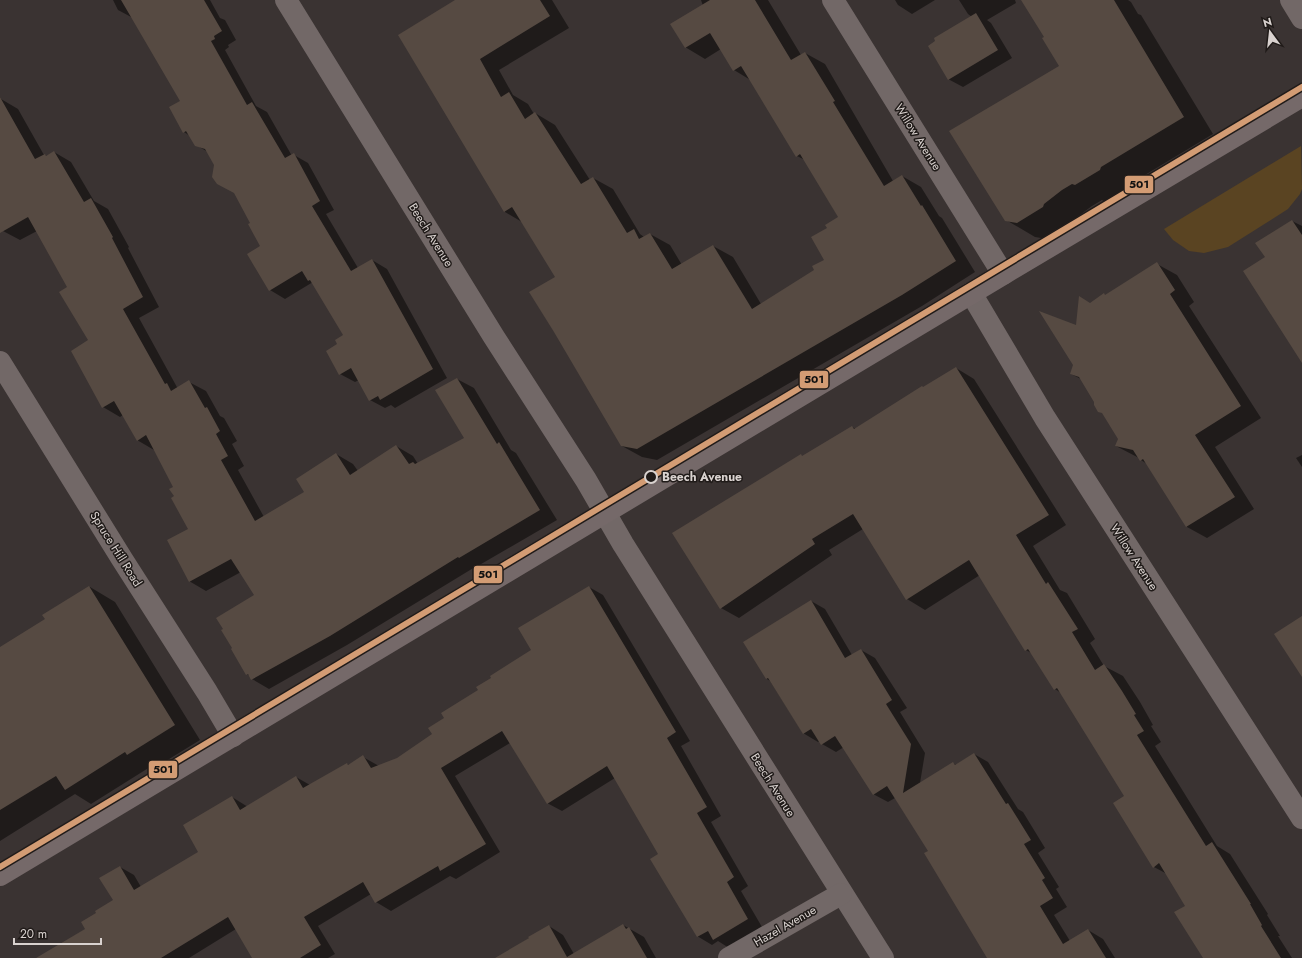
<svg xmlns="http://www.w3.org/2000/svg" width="1302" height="958" font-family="Jost,sans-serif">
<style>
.green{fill:#5a4422}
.shadow{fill:#0007}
.building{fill:#564a42}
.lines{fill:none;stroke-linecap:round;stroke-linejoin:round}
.minor{stroke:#726867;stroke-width:22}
.secondary{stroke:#756969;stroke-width:22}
.tram-1-casing{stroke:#201b19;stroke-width:9}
.tram-1{stroke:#d39c74;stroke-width:6}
.stop-dot{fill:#201b19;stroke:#d9d2cf;stroke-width:2}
.labels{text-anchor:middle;stroke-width:3;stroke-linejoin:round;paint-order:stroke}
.street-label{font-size:12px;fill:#d9d2cf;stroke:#201b19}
.stop-label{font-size:12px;font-weight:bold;fill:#d9d2cf;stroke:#201b19;text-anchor:start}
.line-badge{stroke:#201b19;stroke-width:1.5}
.pale-badge-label{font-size:11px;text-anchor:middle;font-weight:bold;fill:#111}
</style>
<rect width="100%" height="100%" fill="#3a3332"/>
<!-- green -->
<polygon class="green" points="1301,146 1302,189 1300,194 1288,209 1228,247 1204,253 1189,251 1173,240 1164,229"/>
<!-- shadow -->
<g class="shadow">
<polygon points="113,0 210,0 220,18 225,20 236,40 228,45 229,47 225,50 256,106 267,112 292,156 294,155 308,163 334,210 326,214 358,268 372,260 387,269 447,378 395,408 391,405 385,408 370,400 359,380 355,382 340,374 338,345 344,336 313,282 285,299 270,290 248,254 261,247 252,223 236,193 208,152 196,145 190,136 184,132 181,101 133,18 118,10"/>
<polygon points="457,0 552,0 569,28 499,70 513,95 528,104 534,114 535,113 555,125 590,180 593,178 613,189 640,234 644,237 650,234 670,245 682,265 713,246 733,257 761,304 816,271 825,260 828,229 839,218 805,160 797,156 752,81 734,70 721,49 705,59 685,47 703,6 701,0 768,0 801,55 805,53 825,64 893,181 902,176 921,187 939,216 942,218 975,272 922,306 657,460 642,457 622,446 556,277 522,222 505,212 399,35"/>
<polygon points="895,0 935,0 912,14 898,5"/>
<polygon points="959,0 1015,0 1016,3 987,20 991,23 1012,58 963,87 948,79 972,17 968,14"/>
<polygon points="1077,0 1128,0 1131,2 1138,14 1141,15 1213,134 1130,184 1129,187 1105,202 1102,200 1092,206 1047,239 1035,237 1006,220 1061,66"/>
<polygon points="0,97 1,99 18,109 44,155 47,156 54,152 71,162 94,201 108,209 129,247 128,248 159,307 139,318 178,389 189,382 206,391 220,416 224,418 237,441 232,444 244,466 238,470 264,517 306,493 336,454 353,464 358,471 396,446 413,456 418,464 465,439 457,379 474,388 511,450 516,453 557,520 476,567 475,567 347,645 269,689 252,679 250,676 247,674 255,595 241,572 206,591 189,581 189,529 175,497 175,487 154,450 137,440 123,415 120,417 103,407 89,340 69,287 37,231 20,240 3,231 0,225"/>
<polygon points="1292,221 1302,226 1302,361 1266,258"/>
<polygon points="1157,264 1177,275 1194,302 1189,306 1261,418 1215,447 1254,509 1207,538 1187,527 1147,464 1141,460 1139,458 1116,446 1119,438 1081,379 1071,374 1074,365 1077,326 1091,303 1106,296"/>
<polygon points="956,368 974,379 1066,525 1033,546 1060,590 1067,593 1095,639 1090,643 1104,666 1123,676 1140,702 1153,725 1151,726 1161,742 1155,746 1217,846 1230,854 1268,914 1267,915 1280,936 1278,936 1292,958 1207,958 1186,906 1167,874 1154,867 1125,796 1061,693 1055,689 1033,654 1026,650 980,575 925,610 907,599 863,529 829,550 832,555 739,618 721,608 803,457 852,427 856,429"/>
<polygon points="1302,455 1302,467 1296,458"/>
<polygon points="90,587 115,602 200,740 153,769 150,767 91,804 75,794 0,841 0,648 46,620"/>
<polygon points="589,587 603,595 690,741 681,746 721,816 711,822 748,886 741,891 762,927 729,948 718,941 712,945 697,936 659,854 615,778 562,811 547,803 510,743 455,776 500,852 456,879 450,876 391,911 376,902 371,894 318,926 335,954 328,958 254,958 236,929 189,958 38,958 86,929 97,913 114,901 120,867 134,875 141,887 200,852 232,797 248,807 296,777 310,785 347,764 349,765 363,757 379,766 398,759 434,735 445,718 479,690 533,650"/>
<polygon points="811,601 825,609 852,655 861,650 875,658 907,708 900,712 925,753 920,783 953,763 956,765 974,754 988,762 1018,809 1023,812 1045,848 1038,853 1059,887 1056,889 1067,907 1054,915 1070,941 1088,930 1103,939 1115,958 988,958 929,851 895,798 888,802 873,794 844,747 836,752 822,744 820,741 818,742 803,733 770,681 767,679 744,642"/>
<polygon points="623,925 644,937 656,958 497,958 549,926 563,935 574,954"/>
</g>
<!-- building -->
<g class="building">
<polygon points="121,0 204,0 222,31 214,36 215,39 211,41 247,105 252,102 285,158 294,153 320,201 312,206 351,271 372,259 433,369 380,400 378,396 369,401 351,368 339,375 326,351 337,344 335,340 343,335 310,280 308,281 302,271 269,291 247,254 260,246 248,224 250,223 234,193 217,184 212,177 214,165 205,149 195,146 186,131 183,133 169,107 180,101"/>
<polygon points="455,0 540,0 550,16 480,59 501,97 509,92 525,119 535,112 581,184 593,177 627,233 634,229 639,239 650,233 672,269 713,245 752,309 814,270 812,266 824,260 811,237 827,228 825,225 838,217 800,154 796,157 741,66 733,71 710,33 685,48 670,24 710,0 755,0 791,60 805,52 835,101 833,102 884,186 902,175 921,206 922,205 956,261 902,295 637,449 621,446 554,332 529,292 555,277 512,207 504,212 398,35"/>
<polygon points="1021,0 1114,0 1184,117 1101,167 1100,170 1075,185 1072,184 1062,190 1044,204 1043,207 1017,223 1005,221 949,131 1059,66 1042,38 1044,37"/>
<polygon points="976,13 998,50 948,80 928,46 935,41 934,38"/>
<polygon points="0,97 35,159 45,154 46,156 54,151 84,202 91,198 113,237 112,238 143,297 123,309 165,384 167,383 171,391 189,380 205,408 207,407 220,431 216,434 228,456 221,460 255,521 304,492 296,479 336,453 350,475 396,445 409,464 413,462 415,464 464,438 435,390 457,378 497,444 499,442 540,510 459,558 458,557 330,636 251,680 248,674 246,675 231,649 232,648 221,630 223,629 216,618 254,595 231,559 189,582 167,540 188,529 171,498 174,496 169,489 173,487 146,435 137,441 114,401 102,408 71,351 88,340 59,292 67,287 28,217 0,233"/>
<polygon points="1292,220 1302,235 1302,363 1243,271 1265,257 1255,243"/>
<polygon points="1157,262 1175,290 1170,294 1241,406 1195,435 1235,497 1186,527 1143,459 1140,461 1133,450 1115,446 1118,439 1102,413 1098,412 1094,405 1094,402 1079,377 1070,374 1073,365 1039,311 1076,325 1079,296 1090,303 1104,293 1105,295"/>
<polygon points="956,367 1049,515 1016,535 1046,584 1048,582 1078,629 1072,632 1095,670 1104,664 1122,691 1136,714 1134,715 1144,731 1137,735 1206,846 1212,842 1251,904 1250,904 1262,925 1261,926 1281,958 1203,958 1174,912 1185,906 1159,863 1153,868 1113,803 1124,796 1057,688 1054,690 1028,649 1025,651 969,560 906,600 853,514 812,539 815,544 720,609 672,533 801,454 802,456 852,426 854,429 922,386 923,387"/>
<polygon points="89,586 175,725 127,755 125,752 65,790 56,776 0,810 0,647 45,619 42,615"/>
<polygon points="589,586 676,732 667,738 707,807 697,813 734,877 727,882 748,919 713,940 708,931 697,937 650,859 658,854 607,766 547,804 502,731 441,768 486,844 440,871 438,866 375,903 363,882 304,917 321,945 300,958 252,958 228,917 161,958 36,958 85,929 81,922 96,913 95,911 113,900 99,878 120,866 134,890 198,852 183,825 232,796 240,810 296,776 303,788 347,763 348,765 363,755 371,768 397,758 432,734 428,728 444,718 441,713 478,690 476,687 491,678 490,676 531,650 518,628"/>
<polygon points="811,600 845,658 861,649 892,700 886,704 911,744 903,793 953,762 955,765 974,753 1006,804 1008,803 1031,840 1024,844 1045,878 1042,880 1053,898 1040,906 1063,944 1088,929 1106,958 987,958 924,853 928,851 887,786 873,795 835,736 821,745 811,729 803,734 768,678 766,679 743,642"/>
<polygon points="1302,616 1302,677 1274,634"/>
<polygon points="623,924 626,929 629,927 647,958 495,958 529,938 528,937 549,925 567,957"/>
</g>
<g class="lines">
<!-- minor -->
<g class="minor">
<polyline points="286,0 494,337 586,480 623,544 883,958"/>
<polyline points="833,0 1003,274"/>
<polyline points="1291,0 1302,18"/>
<polyline points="971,293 1045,418 1302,818"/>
<polyline points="0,362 122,559 207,692 233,736"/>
<polyline points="729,958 841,894"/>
</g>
<!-- secondary -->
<polyline class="secondary" points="0,875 1003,274 1302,96"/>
<!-- tram-1 casing -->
<g class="tram-1-casing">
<polyline id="tram-1" points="0,867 1302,87"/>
</g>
<!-- tram-1 -->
<use href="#tram-1" class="tram-1"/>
</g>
<!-- markers -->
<circle class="stop-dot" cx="651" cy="477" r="6"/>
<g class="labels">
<!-- street labels -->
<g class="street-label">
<text transform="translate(918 137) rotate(58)" y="4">Willow Avenue</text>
<text transform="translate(431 235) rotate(58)" y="4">Beech Avenue</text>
<text transform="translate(116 549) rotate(58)" y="4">Spruce Hill Road</text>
<text transform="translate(1134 557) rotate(57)" y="4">Willow Avenue</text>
<text transform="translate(773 785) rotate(58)" y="4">Beech Avenue</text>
<text transform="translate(785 926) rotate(-30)" y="4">Hazel Avenue</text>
</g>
<!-- stop labels -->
<g class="stop-label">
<text x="662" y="481">Beech Avenue</text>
</g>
</g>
<g class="line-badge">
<rect x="1124" y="175" width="30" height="19" rx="4" fill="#d39c74"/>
<rect x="799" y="370" width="30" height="19" rx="4" fill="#d39c74"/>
<rect x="473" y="565" width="30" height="19" rx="4" fill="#d39c74"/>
<rect x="148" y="760" width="30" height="19" rx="4" fill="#d39c74"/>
</g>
<g class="pale-badge-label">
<text x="1139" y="188">501</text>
<text x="814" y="383">501</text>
<text x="488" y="578">501</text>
<text x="163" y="773">501</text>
</g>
<!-- north arrow -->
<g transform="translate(1270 32) rotate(345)" stroke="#201b19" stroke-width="3" paint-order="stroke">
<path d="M0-3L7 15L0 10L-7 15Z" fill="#d9d2cf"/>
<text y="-6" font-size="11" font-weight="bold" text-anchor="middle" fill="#d9d2cf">N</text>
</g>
<!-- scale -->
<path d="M14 938v6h87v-6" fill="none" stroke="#d9d2cf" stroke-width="2"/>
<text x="20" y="938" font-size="12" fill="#d9d2cf" stroke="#201b19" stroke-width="3" paint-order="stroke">20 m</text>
</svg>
